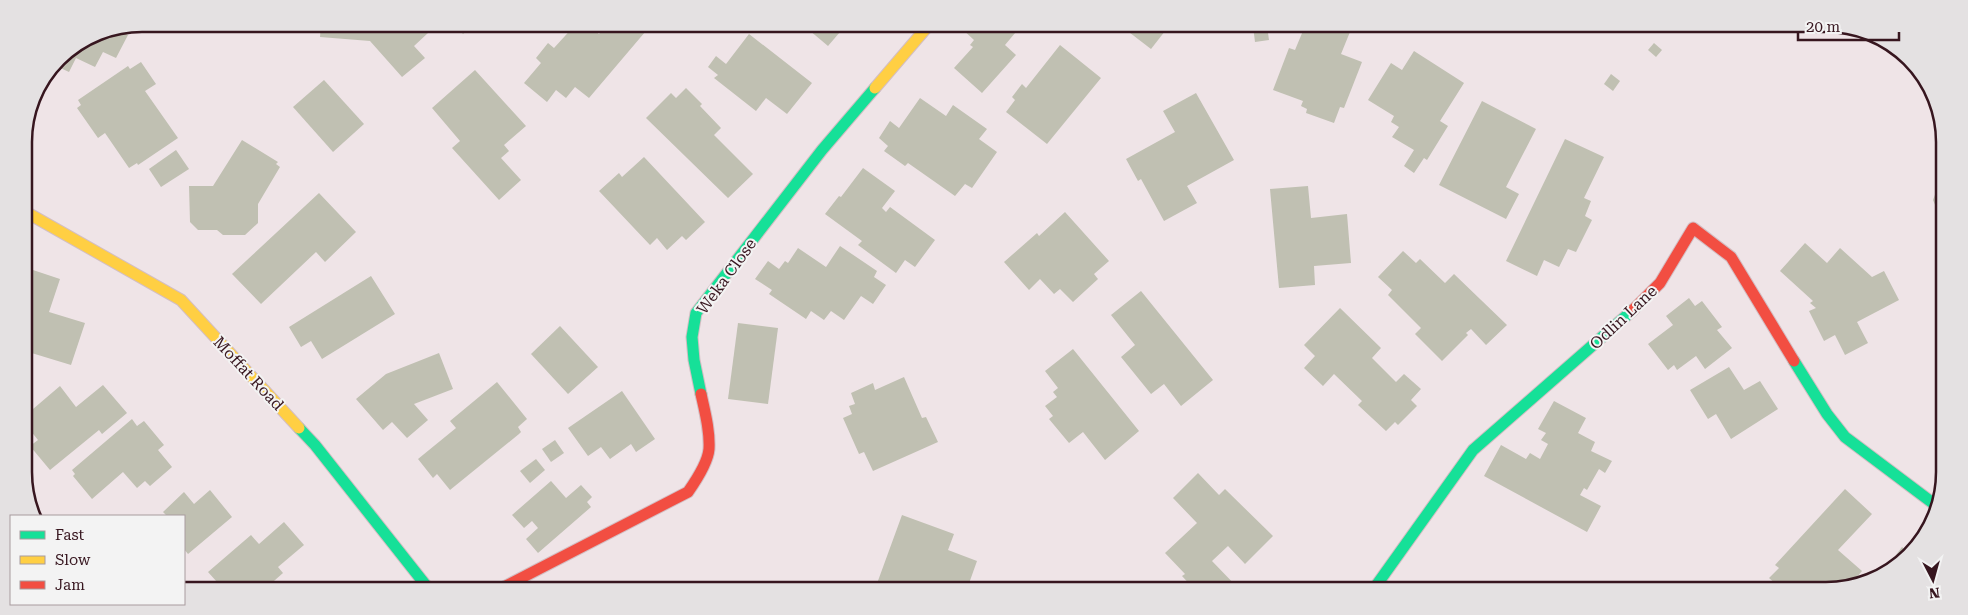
<svg xmlns="http://www.w3.org/2000/svg" width="1968" height="615" font-family="'Roboto Serif',serif">
<style>
.building{fill:#c0c0b2}
.lines{fill:none;stroke-linecap:round;stroke-linejoin:round}
.fast-casing{stroke:#d3bec3;stroke-width:13}
.slow-casing{stroke:#d3bec3;stroke-width:13}
.jam-casing{stroke:#d3bec3;stroke-width:13}
.fast{stroke:#16e098;stroke-width:11}
.slow{stroke:#ffcf43;stroke-width:11}
.jam{stroke:#f24e42;stroke-width:11}
.labels{text-anchor:middle;stroke-width:4;stroke-linejoin:round;paint-order:stroke}
.street-label{font-size:16px;fill:#37161f;stroke:#f3f3f3}
.rim{fill:none;stroke:#37161f;stroke-width:2.5}
</style>
<rect width="100%" height="100%" fill="#efe4e7"/>
<!-- building -->
<g class="building">
<polygon points="321,24 420,24 428,33 414,46 425,58 402,77 370,41 320,37"/>
<polygon points="454,24 474,25 463,34"/>
<polygon points="575,25 588,25 599,34 607,25 651,25 589,98 575,87 566,98 556,90 547,102 524,83 541,63 536,58 548,43 554,48"/>
<polygon points="803,25 846,25 828,46"/>
<polygon points="961,26 1021,26 1005,45 1016,55 982,93 954,68 973,47 970,45 974,40 960,27"/>
<polygon points="1121,26 1169,26 1151,49"/>
<polygon points="1253,26 1267,26 1269,40 1255,42"/>
<polygon points="1305,26 1352,27 1341,54 1362,62 1344,108 1340,107 1334,123 1306,113 1307,109 1301,106 1303,101 1273,90 1289,48 1295,50"/>
<polygon points="116,29 128,35 116,58 103,52 95,67 76,58 69,72 54,65 59,58 97,33"/>
<polygon points="749,34 812,83 787,114 766,98 756,111 714,78 718,75 708,67 716,56 726,64"/>
<polygon points="1654,43 1662,50 1656,57 1648,50"/>
<polygon points="1060,45 1101,78 1047,144 1006,112 1015,100 1012,97 1022,84 1026,88"/>
<polygon points="1414,51 1464,83 1440,121 1448,126 1427,160 1424,158 1414,173 1404,166 1414,150 1392,137 1399,127 1391,122 1394,116 1368,100 1391,63 1402,70"/>
<polygon points="141,62 156,84 145,91 178,138 138,165 137,163 129,168 105,133 98,138 77,108 81,105 78,100 128,66 130,69"/>
<polygon points="475,70 526,126 504,145 509,151 501,158 521,180 499,200 452,148 460,141 432,108"/>
<polygon points="1611,74 1620,81 1613,91 1604,84"/>
<polygon points="324,80 364,124 333,152 293,107"/>
<polygon points="686,88 702,104 700,106 721,128 714,135 753,174 728,198 646,118 671,93 676,98"/>
<polygon points="1196,93 1234,160 1187,186 1197,203 1164,221 1141,179 1138,181 1126,159 1175,132 1163,111"/>
<polygon points="920,98 946,116 953,105 987,129 979,139 997,152 972,188 965,184 955,196 908,163 905,166 884,151 888,146 879,138 890,121 899,128"/>
<polygon points="1482,101 1536,129 1506,187 1519,194 1506,219 1439,185"/>
<polygon points="1565,139 1604,157 1584,198 1591,201 1585,216 1592,220 1576,252 1568,249 1559,267 1544,260 1537,276 1506,261"/>
<polygon points="242,140 278,162 276,164 280,167 258,204 258,223 245,235 223,235 217,230 198,230 190,222 189,186 213,186"/>
<polygon points="176,150 189,169 161,187 149,169"/>
<polygon points="644,157 705,222 686,240 682,236 667,250 657,238 650,245 599,191 619,173 622,177"/>
<polygon points="863,168 895,191 882,208 886,212 890,207 935,240 915,267 905,260 896,273 858,245 862,241 825,214 839,196 841,197"/>
<polygon points="1942,176 1942,213 1938,212 1933,200"/>
<polygon points="1308,186 1311,218 1347,214 1351,263 1314,266 1315,285 1279,288 1270,189"/>
<polygon points="319,193 356,232 325,262 316,252 261,304 232,274"/>
<polygon points="1065,212 1109,261 1094,274 1098,279 1073,302 1060,289 1054,294 1040,279 1029,290 1004,262 1037,233 1039,236"/>
<polygon points="1805,243 1827,263 1840,248 1872,277 1884,271 1899,300 1857,322 1868,343 1845,355 1835,335 1824,341 1809,311 1816,308 1810,303 1813,301 1780,271"/>
<polygon points="840,246 877,271 874,277 886,285 873,304 861,296 844,320 831,311 824,320 811,311 806,319 769,294 772,290 755,279 768,261 779,269 785,261 788,263 798,248 826,267"/>
<polygon points="1403,251 1416,263 1420,259 1445,283 1454,274 1507,325 1486,345 1471,329 1466,333 1468,335 1442,361 1415,334 1421,328 1388,295 1392,290 1378,277"/>
<polygon points="33,270 60,279 49,312 85,323 71,365 25,351 25,294"/>
<polygon points="371,276 395,314 322,359 311,341 301,347 289,327"/>
<polygon points="1141,291 1213,380 1181,406 1164,384 1151,394 1121,357 1135,345 1111,315"/>
<polygon points="1689,298 1695,306 1702,301 1722,327 1717,330 1732,348 1705,369 1696,356 1677,370 1674,365 1668,370 1648,344 1673,325 1666,316"/>
<polygon points="1340,308 1381,348 1372,358 1396,382 1404,374 1421,389 1411,400 1417,406 1398,425 1395,422 1386,431 1358,405 1362,401 1334,374 1323,386 1304,368 1315,356 1304,345"/>
<polygon points="738,323 778,328 768,404 728,399"/>
<polygon points="560,326 598,367 568,394 531,354"/>
<polygon points="1073,349 1139,431 1105,460 1083,432 1069,443 1049,419 1053,416 1045,406 1057,397 1053,392 1058,388 1045,371"/>
<polygon points="439,353 453,389 414,404 428,420 407,438 392,422 383,430 356,399 386,374"/>
<polygon points="1729,367 1744,390 1760,381 1778,409 1731,439 1716,414 1708,419 1690,390"/>
<polygon points="904,377 922,418 926,417 938,442 873,471 864,452 859,454 843,418 852,414 849,406 855,404 851,393 873,383 875,390"/>
<polygon points="497,382 527,419 518,427 521,432 519,434 450,490 437,474 433,478 418,459 456,428 450,421"/>
<polygon points="103,385 127,413 102,434 99,430 50,470 30,446 38,440 26,425 26,415 60,386 76,407"/>
<polygon points="622,391 655,439 636,452 631,444 610,459 601,447 588,456 568,428"/>
<polygon points="1554,401 1586,418 1578,433 1595,442 1591,451 1612,461 1605,473 1599,469 1587,490 1584,488 1580,495 1601,506 1587,532 1484,476 1501,445 1526,459 1530,453 1540,459 1548,444 1541,440 1546,433 1538,429"/>
<polygon points="132,419 137,426 144,421 164,445 158,450 172,467 150,486 145,481 137,488 123,472 92,499 73,476 75,474 72,470"/>
<polygon points="555,440 564,453 551,462 542,449"/>
<polygon points="536,459 545,470 530,483 520,471"/>
<polygon points="1198,473 1219,495 1225,489 1273,536 1245,564 1228,546 1212,561 1240,590 1195,590 1182,576 1185,574 1165,553 1197,523 1173,498"/>
<polygon points="551,481 566,498 581,485 592,497 587,502 591,507 538,553 526,539 538,528 532,521 524,528 512,515"/>
<polygon points="1845,489 1872,514 1838,550 1862,571 1848,588 1833,591 1773,591 1777,585 1769,578 1779,568 1775,565"/>
<polygon points="210,490 232,517 188,554 184,549 184,516 167,516 163,512 184,492 194,504"/>
<polygon points="902,515 954,534 948,550 977,561 967,589 875,589"/>
<polygon points="284,522 304,545 278,567 283,573 266,588 211,587 217,582 208,572 251,535 259,544"/>
<polygon points="1902,547 1909,553 1904,562 1880,576"/>
</g>
<g class="lines">
<!-- fast casing -->
<g class="fast-casing">
<g id="fast">
<polyline points="1794,361 1827,414 1845,437 1938,507"/>
<polyline points="701,394 694,360 692,337 696,313 822,150 875,88"/>
<polyline points="299,428 315,445 428,588"/>
<polyline points="1373,590 1473,450 1633,310"/>
</g>
</g>
<!-- slow casing -->
<g class="slow-casing">
<g id="slow">
<polyline points="875,88 928,26"/>
<polyline points="24,211 181,300 299,428"/>
</g>
</g>
<!-- jam casing -->
<g class="jam-casing">
<g id="jam">
<polyline points="1633,310 1660,283 1693,228 1731,257 1794,361"/>
<path d="M 502,588 L 688,492 C 695,482 708,462 709,449 C 710,431 705,412 701,394"/>
</g>
</g>
<!-- fast -->
<use href="#fast" class="fast"/>
<!-- slow -->
<use href="#slow" class="slow"/>
<!-- jam -->
<use href="#jam" class="jam"/>
</g>
<g class="labels">
<!-- street labels -->
<g class="street-label">
<text transform="translate(726 276) rotate(-54)" y="6">Weka Close</text>
<text transform="translate(1623 317) rotate(-43)" y="6">Odlin Lane</text>
<text transform="translate(249 373) rotate(47)" y="6">Moffat Road</text>
</g>
</g>
<!-- crop -->
<path d="M0 0H1968V615H0ZM142 32H1826A110 110 0 0 1 1936 142V472A110 110 0 0 1 1826 582H142A110 110 0 0 1 32 472V142A110 110 0 0 1 142 32Z" fill="#e4e1e2" fill-rule="evenodd"/>
<path class="rim" d="M142 32H1826A110 110 0 0 1 1936 142V472A110 110 0 0 1 1826 582H142A110 110 0 0 1 32 472V142A110 110 0 0 1 142 32Z"/>
<!-- legend -->
<rect x="10" y="515" width="175" height="90" fill="#f3f3f3" stroke="#a89b9e"/>
<rect x="20" y="531" width="25" height="8" fill="#16e098" stroke="#a89b9e"/>
<text x="55" y="540" font-size="15" fill="#37161f">Fast</text>
<rect x="20" y="556" width="25" height="8" fill="#ffcf43" stroke="#a89b9e"/>
<text x="55" y="565" font-size="15" fill="#37161f">Slow</text>
<rect x="20" y="581" width="25" height="8" fill="#f24e42" stroke="#a89b9e"/>
<text x="55" y="590" font-size="15" fill="#37161f">Jam</text>
<!-- north arrow -->
<g transform="translate(1933 580) rotate(174)" stroke="#f3f3f3" stroke-width="4" paint-order="stroke">
<path d="M0-4L9 19L0 12L-9 19Z" fill="#37161f"/>
<text y="-8" font-size="14" font-weight="bold" text-anchor="middle" fill="#37161f">N</text>
</g>
<!-- scale -->
<path d="M1798 32v8h101v-8" fill="none" stroke="#37161f" stroke-width="2.5"/>
<text x="1806" y="32" font-size="15" fill="#37161f" stroke="#f3f3f3" stroke-width="4" paint-order="stroke">20 m</text>
</svg>
